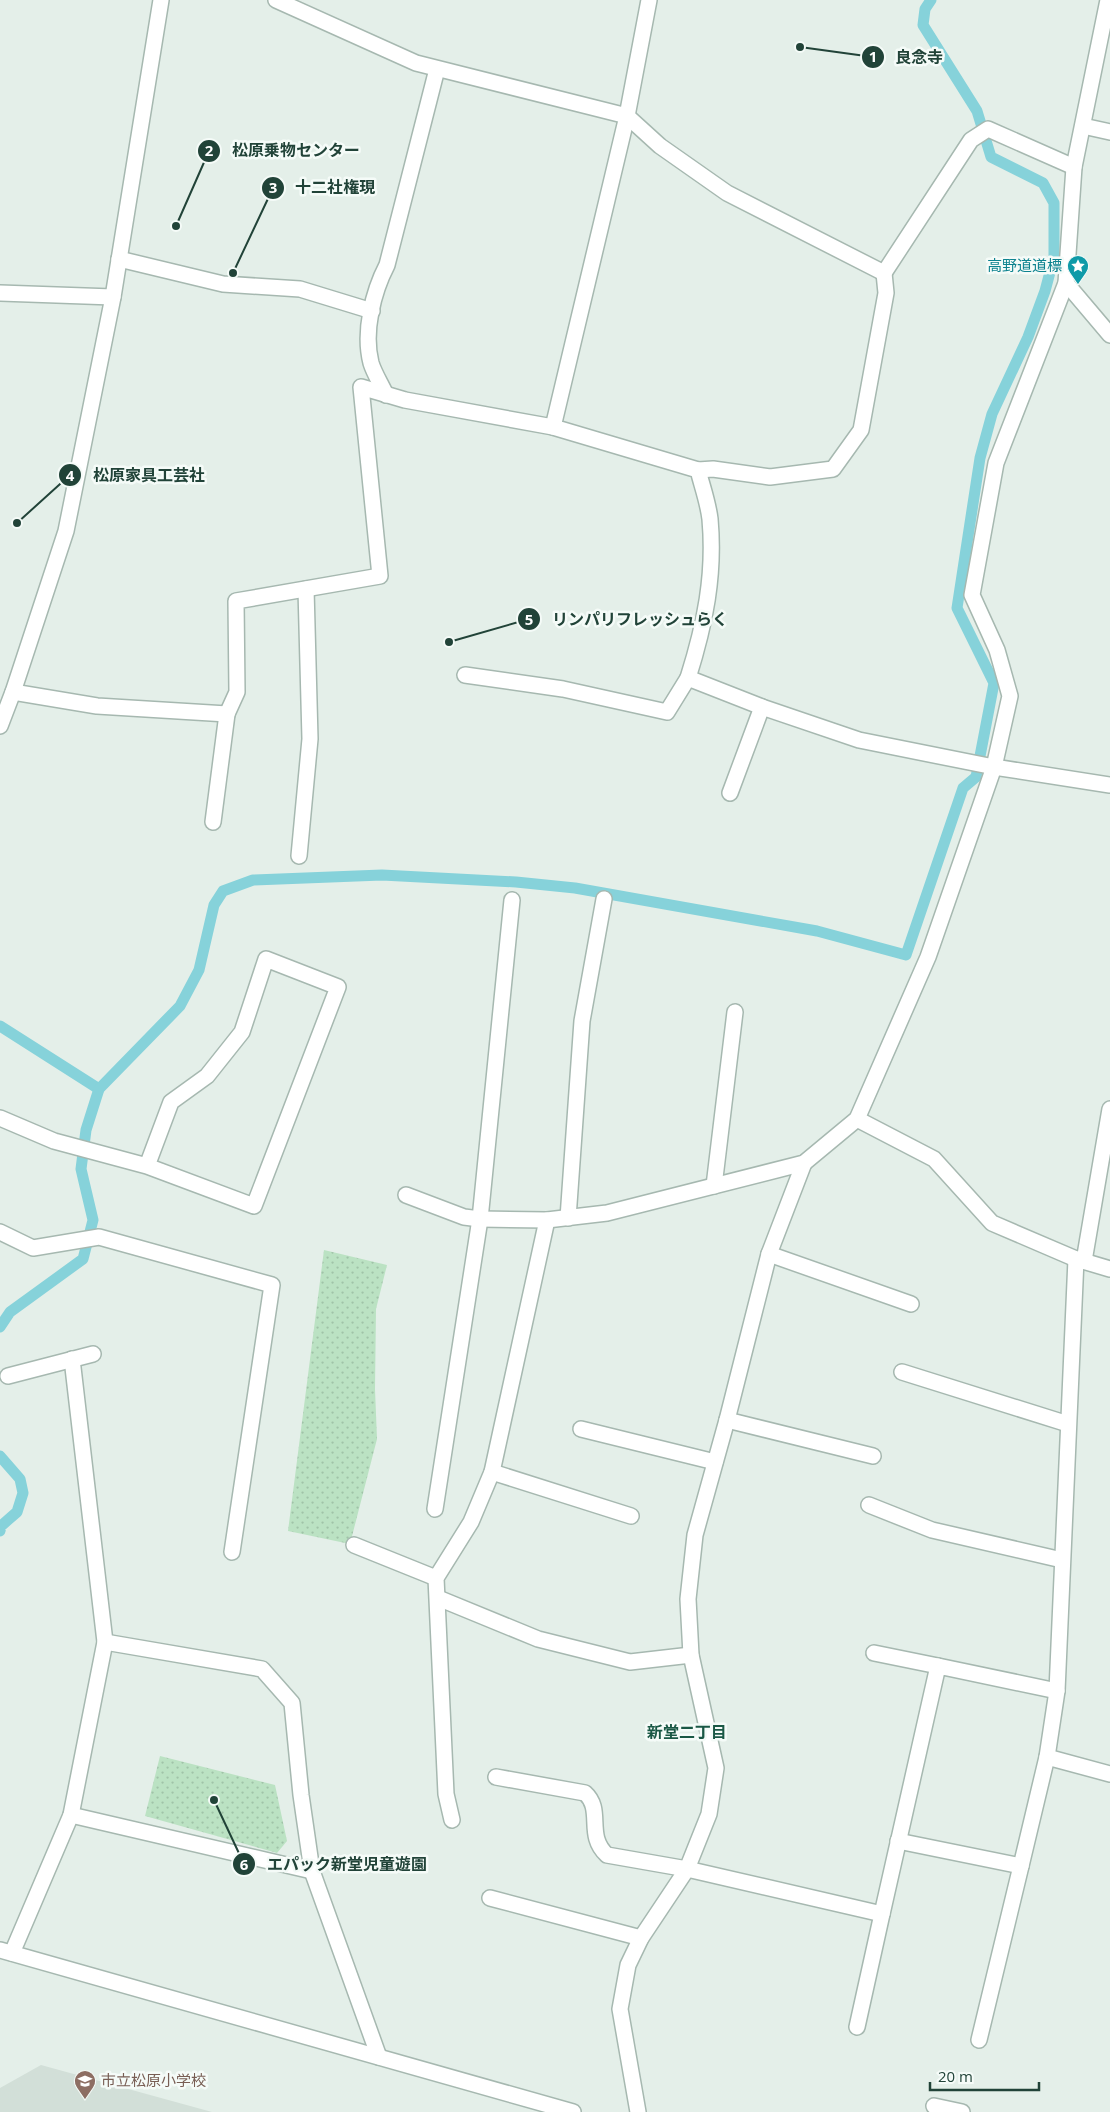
<svg xmlns="http://www.w3.org/2000/svg" width="1110" height="2112" font-family="'Open Sans','Noto Sans JP',sans-serif">
<style>
.built{fill:#d2dfd8}
.park{fill:url(#park-dots)}
.lines{fill:none;stroke-linecap:round;stroke-linejoin:round}
.stream{stroke:#86d2da;stroke-width:11}
.lane-casing{stroke:#a6b8b0;stroke-width:18}
.street-casing{stroke:#a6b8b0;stroke-width:18}
.lane{stroke:#fff;stroke-width:15}
.street{stroke:#fff;stroke-width:15}
.labels{text-anchor:middle;stroke-width:5;stroke-linejoin:round;paint-order:stroke}
.culture-label{font-size:15px;fill:#0d838f;stroke:#f5fbf8;text-anchor:end}
.education-label{font-size:15px;fill:#785e54;stroke:#f5fbf8;text-anchor:start}
.neighbourhood-label{font-size:16px;font-weight:bold;fill:#1a5845;stroke:#f5fbf8}
.leader{fill:none;stroke:#214338;stroke-width:2}
.callout-dot{fill:#214338;stroke:#f5fbf8;stroke-width:2}
.mark-label{font-size:15px;text-anchor:middle;font-weight:bold;fill:#fff}
.callout-label{font-size:16px;text-anchor:middle;font-weight:bold;fill:#214338;stroke:#f5fbf8;stroke-width:5;stroke-linejoin:round;paint-order:stroke}
</style>
<defs>
<pattern id="park-dots" width="8" height="8" patternUnits="userSpaceOnUse" patternTransform="scale(1.25)"><rect width="8" height="8" fill="#bbe2c3"/><path d="M2 2h.1M6 6h.1" fill="none" stroke="#a0c3a8" stroke-width="1.8" stroke-linecap="round"/></pattern>
</defs>
<rect width="100%" height="100%" fill="#e4efe9"/>
<!-- built -->
<polygon class="built" points="41,2065 212,2112 0,2112 0,2088"/>
<!-- park -->
<g class="park">
<polygon points="324,1250 387,1265 376,1309 375,1389 377,1439 350,1544 288,1531"/>
<polygon points="160,1756 275,1785 287,1841 277,1853 145,1816"/>
</g>
<g class="lines">
<!-- stream -->
<g class="stream">
<polyline points="0,1026 99,1089"/>
<polyline points="0,1327 10,1312 83,1259 93,1220 81,1169 86,1130 99,1089 180,1006 199,970 214,905 223,891 253,880 382,875 516,882 575,888 817,931 906,955 963,788 976,777 994,683 957,608 980,458 992,414 1028,337 1045,291 1054,257 1054,203 1043,183 991,157 977,111 923,25 925,9 931,0"/>
<polyline points="0,1456 20,1479 23,1493 17,1512 1,1526 0,1531"/>
</g>
<!-- lane casing -->
<g class="lane-casing">
<g id="lane">
<polyline points="1083,126 1110,132"/>
<polyline points="119,259 223,284 300,289 372,311"/>
<path d="M 386,395 C 381,384 374,373 371,363 C 363,332 373,292 387,265 L 437,69"/>
<polyline points="698,470 713,469 770,477 833,469 861,430 886,293 884,273"/>
<polyline points="465,675 563,689 667,712 688,678 762,707 859,740 994,767"/>
<polyline points="730,793 762,707"/>
<polyline points="213,822 227,714"/>
<polyline points="299,856 310,739 306,589"/>
<polyline points="714,1186 735,1012"/>
<polyline points="406,1195 464,1217 480,1219"/>
<polyline points="568,1218 582,1021 604,899"/>
<polyline points="0,1232 33,1248 99,1237 272,1285 232,1552"/>
<polyline points="769,1254 911,1304"/>
<polyline points="1084,1261 1110,1109"/>
<polyline points="72,1359 105,1642"/>
<polyline points="902,1372 1068,1424"/>
<polyline points="8,1376 93,1354"/>
<polyline points="727,1420 873,1456"/>
<polyline points="581,1429 715,1462"/>
<polyline points="492,1472 631,1516"/>
<polyline points="869,1505 932,1530 1062,1560"/>
<polyline points="435,1509 480,1219 512,900"/>
<polyline points="354,1545 436,1578"/>
<polyline points="874,1653 938,1666"/>
<polyline points="490,1898 641,1938"/>
<polyline points="857,2027 882,1914"/>
<polyline points="979,2040 1021,1866"/>
<polyline points="934,2106 962,2112"/>
</g>
</g>
<!-- street casing -->
<g class="street-casing">
<g id="street">
<polyline points="276,0 416,63 627,116 660,146 727,193 884,273 971,140 988,129 1074,167"/>
<path d="M 649,0 L 627,116 L 553,427 L 698,470 C 702,486 708,502 710,519 C 715,575 705,624 688,678"/>
<polyline points="1066,283 1110,335"/>
<polyline points="0,293 113,297"/>
<polyline points="13,692 97,706 227,714 237,692 236,601 380,576 361,387 405,400 553,427"/>
<polyline points="0,726 13,692 66,531 113,297 161,0"/>
<polyline points="994,767 1110,785"/>
<polyline points="0,1118 54,1141 147,1166 254,1206 338,987 266,959 242,1032 207,1076 171,1102 147,1166"/>
<polyline points="857,1119 934,1159 992,1223 1076,1259 1110,1269"/>
<polyline points="480,1219 547,1220 607,1213 804,1163 857,1119 928,957 994,767 1010,696 997,650 972,595 996,463 1066,283 1074,167 1108,0"/>
<polyline points="438,1598 538,1639 630,1662 691,1655"/>
<polyline points="1047,1757 1110,1774"/>
<path d="M 496,1777 L 585,1793 C 604,1810 585,1835 607,1855 L 687,1869 L 882,1914 L 938,1666 L 1057,1691"/>
<polyline points="71,1815 312,1871"/>
<polyline points="452,1820 446,1794 436,1578 471,1522 492,1472 547,1220"/>
<polyline points="898,1841 1021,1866 1047,1757 1057,1691 1076,1259"/>
<polyline points="0,1950 573,2112"/>
<polyline points="12,1953 71,1815 105,1642 262,1669 292,1703 301,1795 312,1871 379,2057"/>
<polyline points="638,2112 620,2009 628,1965 641,1938 687,1869 709,1814 716,1768 691,1655 688,1599 695,1535 727,1420 769,1254 804,1163"/>
</g>
</g>
<!-- lane -->
<use href="#lane" class="lane"/>
<!-- street -->
<use href="#street" class="street"/>
</g>
<!-- icons -->
<defs>
<g id="sight-pin" transform="scale(1.125)"><path d="M0 17L-7.5 6A9.5 9.5 0 1 1 7.5 6Z" fill="#0f9aa8" stroke="#f5fbf8"/><path d="M0-6L1.8-2.2L6-1.7L2.9 1.2L3.7 5.4L0 3.3L-3.7 5.4L-2.9 1.2L-6-1.7L-1.8-2.2Z" fill="#fff"/></g>
<g id="school-pin" transform="scale(1.125)"><path d="M0 17L-7.5 6A9.5 9.5 0 1 1 7.5 6Z" fill="#8d6e63" stroke="#f5fbf8"/><path d="M0-5L7-2L0 1L-7-2ZM-4 1L0 2.5L4 1V4Q0 6-4 4Z" fill="#fff"/></g>
</defs>
<g fill-rule="evenodd">
<use href="#sight-pin" x="1078" y="266"/>
<use href="#school-pin" x="85" y="2081"/>
</g>
<g class="labels">
<!-- culture labels -->
<g class="culture-label">
<text x="1062" y="271">高野道道標</text>
</g>
<!-- education labels -->
<g class="education-label">
<text x="101" y="2086">市立松原小学校</text>
</g>
<!-- neighbourhood labels -->
<g class="neighbourhood-label">
<text x="687" y="1738">新堂二丁目</text>
</g>
</g>
<!-- callouts -->
<path class="leader" d="M800 47L873 57M176 226L209 151M233 273L273 188M17 523L70 475M449 642L529 619M214 1800L244 1864"/>
<g class="callout-dot">
<circle cx="800" cy="47" r="5"/>
<circle cx="176" cy="226" r="5"/>
<circle cx="233" cy="273" r="5"/>
<circle cx="17" cy="523" r="5"/>
<circle cx="449" cy="642" r="5"/>
<circle cx="214" cy="1800" r="5"/>
<circle cx="873" cy="57" r="12"/>
<circle cx="209" cy="151" r="12"/>
<circle cx="273" cy="188" r="12"/>
<circle cx="70" cy="475" r="12"/>
<circle cx="529" cy="619" r="12"/>
<circle cx="244" cy="1864" r="12"/>
</g>
<g class="mark-label">
<text x="873" y="62">1</text>
<text x="209" y="156">2</text>
<text x="273" y="193">3</text>
<text x="70" y="481">4</text>
<text x="529" y="625">5</text>
<text x="244" y="1870">6</text>
</g>
<g class="callout-label">
<text x="919" y="63">良念寺</text>
<text x="296" y="156">松原乗物センター</text>
<text x="335" y="193">十二社権現</text>
<text x="149" y="481">松原家具工芸社</text>
<text x="640" y="625">リンパリフレッシュらく</text>
<text x="347" y="1870">エパック新堂児童遊園</text>
</g>
<!-- scale -->
<path d="M930 2082v8h109v-8" fill="none" stroke="#214338" stroke-width="2.5"/>
<text x="938" y="2082" font-size="15" fill="#214338" stroke="#f5fbf8" stroke-width="4" paint-order="stroke">20 m</text>
</svg>
